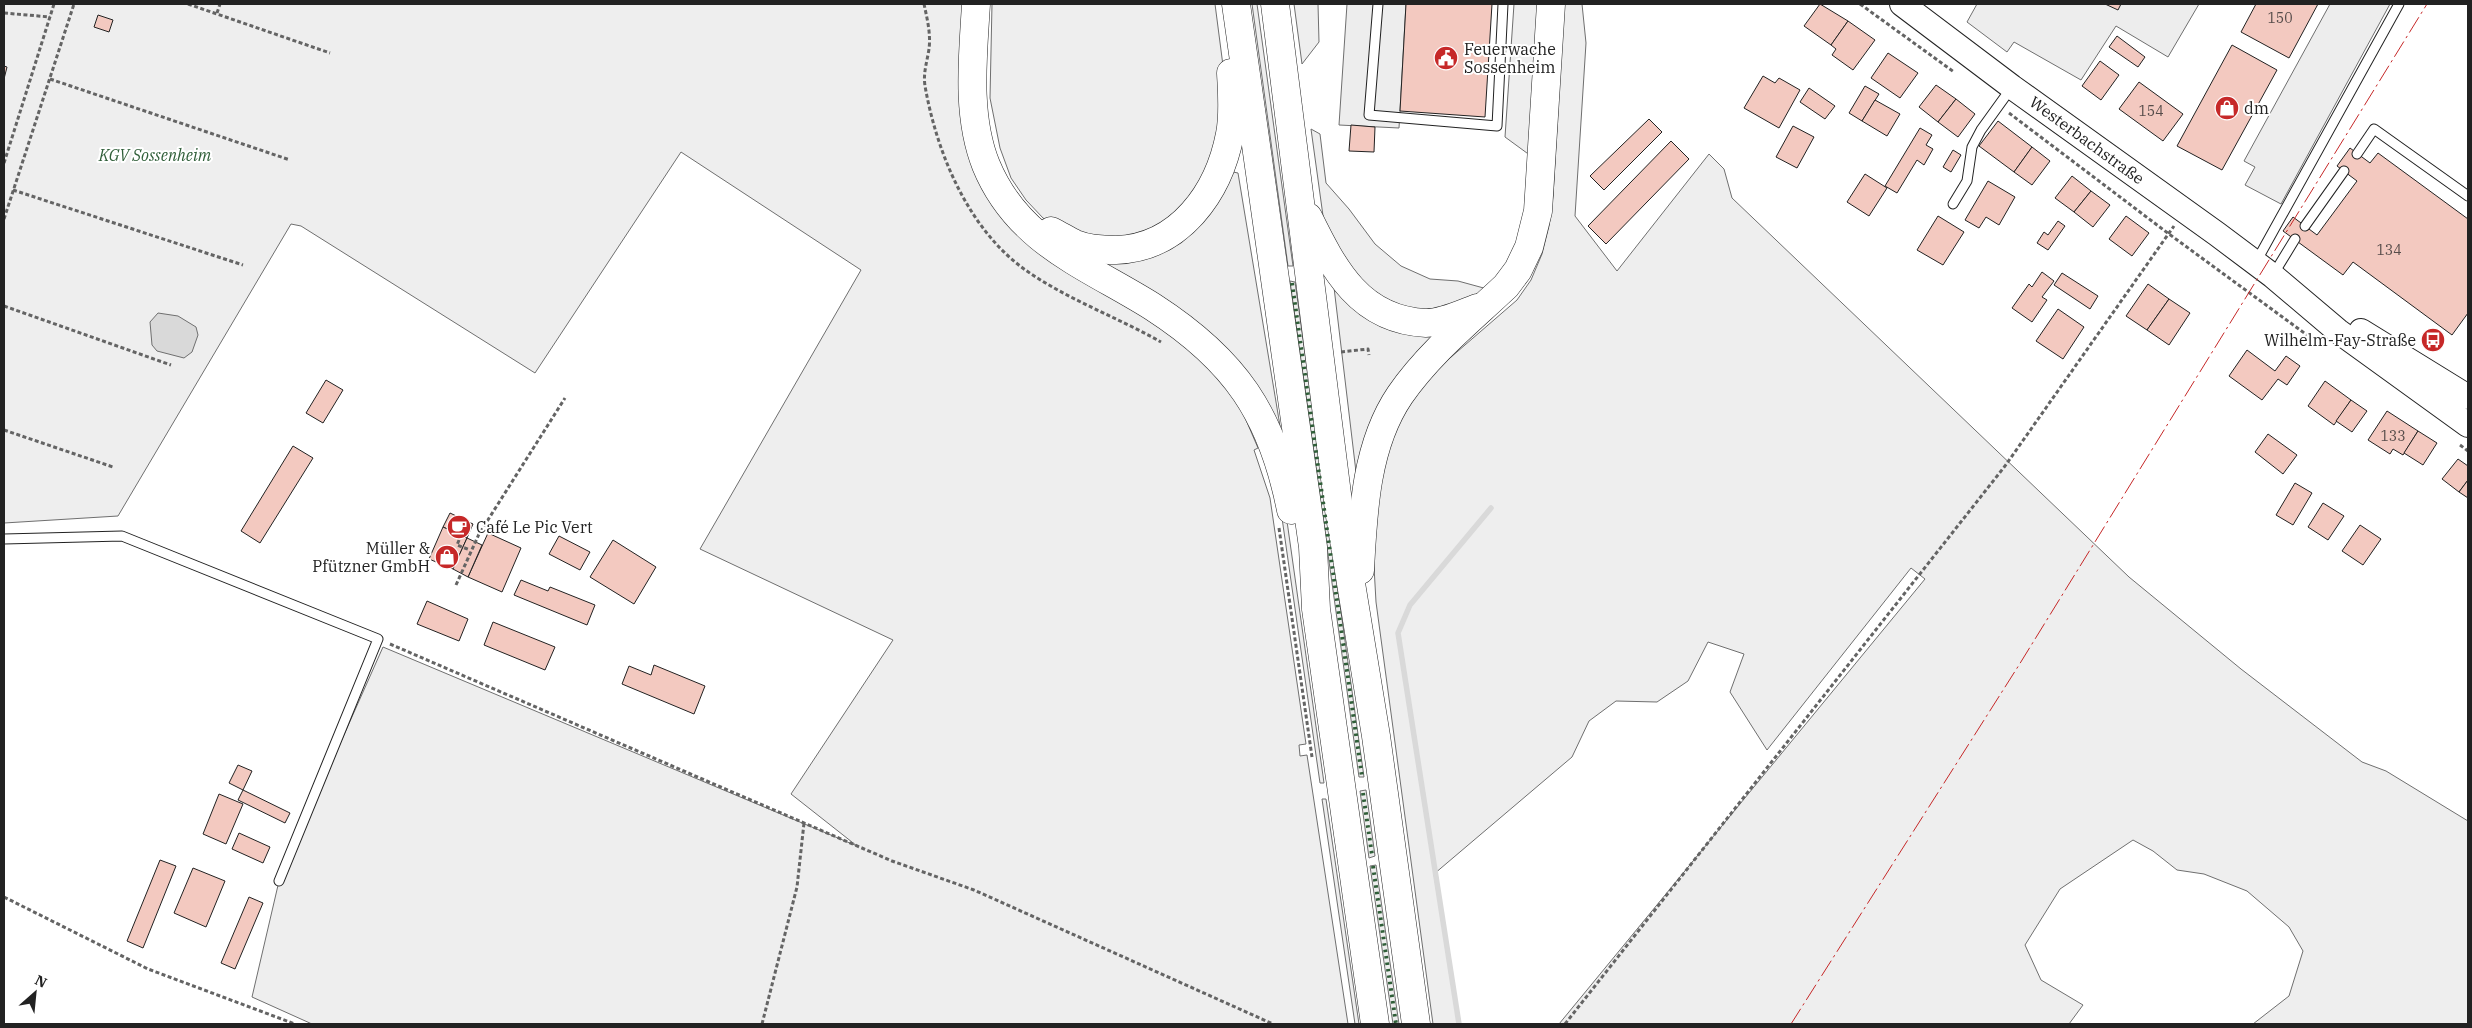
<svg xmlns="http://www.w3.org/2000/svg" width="2472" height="1028" font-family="'IBM Plex Serif',serif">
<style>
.green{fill:#eee;stroke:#6f6f6f}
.parking{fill:#ededed;stroke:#6f6f6f}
.water{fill:#d9d9d9;stroke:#6f6f6f}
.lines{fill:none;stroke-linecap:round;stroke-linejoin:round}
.stream{stroke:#d9d9d9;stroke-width:5.5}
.building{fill:#f3c9c0;stroke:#222}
.service-casing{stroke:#222;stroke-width:11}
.secondary-casing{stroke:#222;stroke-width:26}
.motorway-casing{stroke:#222;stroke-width:29}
.path{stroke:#646464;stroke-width:3;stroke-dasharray:4 2.5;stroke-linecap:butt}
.service{stroke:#fff;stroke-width:9}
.secondary{stroke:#fff;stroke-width:24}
.motorway{stroke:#fff;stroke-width:28}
.hedge{stroke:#2f5e38;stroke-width:4;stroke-dasharray:2.5 4;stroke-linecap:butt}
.power{stroke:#c62828;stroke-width:1;stroke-dasharray:18 4 2.5 4;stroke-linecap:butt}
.labels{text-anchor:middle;stroke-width:4;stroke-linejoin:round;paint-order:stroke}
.number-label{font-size:14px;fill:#564c4a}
.poi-label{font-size:16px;fill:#222;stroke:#fff;text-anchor:start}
.street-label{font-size:16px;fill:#222;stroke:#fff}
.park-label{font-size:16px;font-style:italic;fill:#2f5e38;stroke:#fff}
</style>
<rect width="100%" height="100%" fill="#fff"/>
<!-- green -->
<g class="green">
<path d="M 4,4 L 970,4 C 967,52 959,119 978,165 C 1007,236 1074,271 1136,309 C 1150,317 1165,325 1178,335 C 1239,382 1265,434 1285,507 L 1324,783 L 1320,783 L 1281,511 L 1266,455 L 1243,413 L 1258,448 L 1254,450 L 1270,498 L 1306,744 L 1299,745 L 1300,756 L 1307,755 L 1348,1024 L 312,1024 L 252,997 L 279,881 L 383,647 L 857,846 L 791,794 L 893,640 L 700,549 L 861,270 L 681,152 L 535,373 L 301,226 L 291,224 L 118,516 L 4,523 Z"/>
<polygon points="992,4 1215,4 1225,81 1221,134 1194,199 1150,233 1105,242 1060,229 1043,218 1026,200 1011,178 1000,148 990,98"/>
<polygon points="1252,4 1257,4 1293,266 1288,266"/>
<polygon points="1294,4 1318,4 1319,42 1302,64"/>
<polygon points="1514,4 1539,4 1531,156 1505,137"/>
<polygon points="1564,4 1582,4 1586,43 1575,216 1617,271 1709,154 1724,169 1732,198 2129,577 2241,669 2362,762 2386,771 2468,821 2468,1024 2253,1024 2289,996 2303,951 2289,927 2247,891 2204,874 2177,870 2153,851 2133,840 2060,889 2025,945 2041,980 2083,1005 2069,1024 1559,1024 1925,579 1911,568 1767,750 1730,692 1744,654 1708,642 1688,681 1657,702 1616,701 1589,721 1572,757 1434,874 1459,1024 1433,1024 1376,602 1371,513 1395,428 1428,377 1517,300 1531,280 1542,254 1549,226 1553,196"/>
<polygon points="1311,129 1320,134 1326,183 1349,209 1375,244 1401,266 1430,279 1458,281 1491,290 1463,305 1415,312 1367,290 1346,264 1324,223"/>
<polygon points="1233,172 1238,173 1280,426 1091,256 1124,259"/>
<polygon points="1333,279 1449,329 1356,472"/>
<polygon points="1290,281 1295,282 1364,777 1359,777"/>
<polygon points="1366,790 1375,856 1369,858 1360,791"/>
<polygon points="1322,799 1326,799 1359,1024 1355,1024"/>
<polygon points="1376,865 1379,887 1399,1024 1393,1024 1370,866"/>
</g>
<!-- parking -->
<g class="parking">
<polygon points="1347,4 1406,4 1399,128 1339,125"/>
<polygon points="1977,4 2199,4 2168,57 2116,26 2081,80 2014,42 2007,52 1967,22"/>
<polygon points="2330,4 2390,4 2281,204 2245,185 2255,167 2244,161"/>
</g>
<!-- water -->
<polygon class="water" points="158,313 178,316 196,327 198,335 192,352 184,358 157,351 152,345 150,322"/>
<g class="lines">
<!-- stream -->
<polyline class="stream" points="1459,1024 1398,633 1410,605 1491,508"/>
</g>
<!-- building -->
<g class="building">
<polygon points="1406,4 1492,4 1485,117 1400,111"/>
<polygon points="1820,4 1848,21 1831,45 1804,26"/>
<polygon points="2105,4 2121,4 2118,10"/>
<polygon points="2256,4 2318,4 2289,58 2241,32"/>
<polygon points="98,15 113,20 109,32 94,27"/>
<polygon points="1848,21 1875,40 1853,70 1832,55 1836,49 1831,45"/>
<polygon points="2117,36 2145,57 2138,67 2109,47"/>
<polygon points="2232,45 2277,70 2222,170 2177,146"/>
<polygon points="1888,53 1918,73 1900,98 1871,78"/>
<polygon points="2100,61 2119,75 2101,100 2082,86"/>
<polygon points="4,66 7,67 4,79"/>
<polygon points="1763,76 1775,83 1779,78 1800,90 1779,128 1744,108"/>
<polygon points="2139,82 2183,114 2163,141 2119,109"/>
<polygon points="1936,85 1956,99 1938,122 1919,107"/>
<polygon points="1865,86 1879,94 1862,121 1849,113"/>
<polygon points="1809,88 1835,106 1825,119 1800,102"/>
<polygon points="1956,99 1975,114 1958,137 1938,122"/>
<polygon points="1875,100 1900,114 1887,136 1862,121"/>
<polygon points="1649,119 1662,132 1604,190 1590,176"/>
<polygon points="1998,121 2032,147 2014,172 1979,146"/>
<polygon points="1351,125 1375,127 1374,152 1349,151"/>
<polygon points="1793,126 1814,137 1797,168 1776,157"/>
<polygon points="1920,128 1932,135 1926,145 1933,149 1924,165 1917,160 1897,193 1885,186"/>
<polygon points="1671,141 1689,159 1606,244 1588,226"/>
<polygon points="2032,147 2050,161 2032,185 2014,172"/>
<polygon points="2350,148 2370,163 2378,153 2468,219 2468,313 2452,335 2353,262 2343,275 2283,231 2293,217 2317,235 2357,181 2337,166"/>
<polygon points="1953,150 1961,155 1951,172 1943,167"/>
<polygon points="1865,174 1887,188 1869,216 1847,202"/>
<polygon points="2072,176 2091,191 2074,212 2055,198"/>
<polygon points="1988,181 2015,197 1999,225 1986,217 1979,228 1965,220"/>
<polygon points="2091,191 2110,205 2093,227 2074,212"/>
<polygon points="1938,216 1964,232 1943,265 1917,250"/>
<polygon points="2126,216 2149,233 2132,256 2109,239"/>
<polygon points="2058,221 2065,226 2048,250 2037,243 2044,232 2048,235"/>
<polygon points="2042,272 2054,281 2042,297 2047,300 2032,322 2012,308 2029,284 2032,287"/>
<polygon points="2062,273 2098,296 2090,309 2054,285"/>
<polygon points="2148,284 2169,299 2147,330 2126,316"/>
<polygon points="2169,299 2190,313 2169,345 2147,330"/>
<polygon points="2058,309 2084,327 2063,359 2036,341"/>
<polygon points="2247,350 2275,371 2286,356 2300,366 2287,385 2278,379 2262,400 2229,376"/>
<polygon points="326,380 343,390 323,423 306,413"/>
<polygon points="2325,381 2351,400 2334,425 2308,406"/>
<polygon points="2351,400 2367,411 2352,432 2336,421"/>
<polygon points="2387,411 2418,431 2403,455 2393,449 2390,454 2368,440"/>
<polygon points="2418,431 2437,443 2423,465 2404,453"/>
<polygon points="2268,434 2297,455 2283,474 2255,452"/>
<polygon points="293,446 313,458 260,543 241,531"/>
<polygon points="2458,459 2468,466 2468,480 2459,492 2442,479"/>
<polygon points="2468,480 2468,498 2459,492"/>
<polygon points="2295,483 2312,493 2293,525 2276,515"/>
<polygon points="2323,503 2344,516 2328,540 2308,527"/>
<polygon points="450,513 473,524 467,538 443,527"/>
<polygon points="2360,525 2381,539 2363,565 2342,551"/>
<polygon points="443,527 467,538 453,569 429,559"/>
<polygon points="488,533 521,548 502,592 468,577"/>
<polygon points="559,536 590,552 580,570 549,554"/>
<polygon points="467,538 482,545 468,577 453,569"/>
<polygon points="613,540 656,567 634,604 590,577"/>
<polygon points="521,580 548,591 550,587 595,605 587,625 514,595"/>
<polygon points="427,601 468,619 459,641 417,624"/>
<polygon points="493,622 555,647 545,670 484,645"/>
<polygon points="654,665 705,686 694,714 622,684 629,666 651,675"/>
<polygon points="238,765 252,771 243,790 229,783"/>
<polygon points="243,790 290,813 285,823 238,800"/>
<polygon points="219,794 243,804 226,844 203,834"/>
<polygon points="239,833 270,847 263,863 232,849"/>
<polygon points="160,860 176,866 143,948 127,941"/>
<polygon points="193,868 225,881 206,927 174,913"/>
<polygon points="249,897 263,903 235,969 221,963"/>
</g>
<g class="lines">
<!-- service casing -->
<g class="service-casing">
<g id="service">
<polyline points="1378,4 1369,115 1497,126 1503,4"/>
<polyline points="2357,154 2374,129 2468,196"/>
<polyline points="1953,204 1967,181 1972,147 1981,130 2012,87"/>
<polyline points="2305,226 2344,171"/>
<polyline points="2256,262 2399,4"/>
<polyline points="2273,275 2295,239"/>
<polyline points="4,539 122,536 378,639 279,881"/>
</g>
</g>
<!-- secondary casing -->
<g class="secondary-casing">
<g id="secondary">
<polyline points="1902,4 2012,87 2217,234 2273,276 2338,331 2468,425"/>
<polyline points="2361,331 2468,397"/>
</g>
</g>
<!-- motorway casing -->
<g class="motorway-casing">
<g id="motorway">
<path d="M 976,4 C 973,56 966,115 986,165 C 1018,243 1088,266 1153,307 C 1235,360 1272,414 1291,510"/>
<polyline points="1236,4 1313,547 1316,609 1375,1024"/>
<polyline points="1275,4 1339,510 1376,736 1416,1024"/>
<path d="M 1308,217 C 1334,270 1360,320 1426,323 C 1443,323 1461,314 1477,308"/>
<path d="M 1051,231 C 1059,235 1067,240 1075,244 C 1087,249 1103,250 1116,250 C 1180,248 1219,192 1230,134 C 1234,114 1232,93 1231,73"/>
<path d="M 1360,570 C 1363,511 1366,445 1400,395 C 1429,353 1470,320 1506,286 L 1518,270 L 1529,247 L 1538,211 L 1551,4"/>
</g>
</g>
<!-- path -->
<g class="path">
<polyline points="188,4 330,53"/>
<path d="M 924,4 C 927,18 931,34 929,49 C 927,62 923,73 925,86 C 937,154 968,228 1024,269 C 1066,299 1117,317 1161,342"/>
<polyline points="1860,4 1954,72"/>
<polyline points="4,13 50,17"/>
<polyline points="217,13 220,4"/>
<polyline points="50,79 290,160"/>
<polyline points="2009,113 2169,234 2307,335"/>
<polyline points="4,163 54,4"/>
<polyline points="13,190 243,265"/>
<polyline points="4,219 74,4"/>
<polyline points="4,306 171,365"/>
<polyline points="1341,352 1368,349 1369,355"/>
<polyline points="4,430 113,467"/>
<polyline points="2460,445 2468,451"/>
<polyline points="464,528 457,545 470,550"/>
<polyline points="1279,528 1312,757"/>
<polyline points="456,585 479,534 565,398"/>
<polyline points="390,644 892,861 974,890 1273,1024"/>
<polyline points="4,897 148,969 295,1024"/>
<polyline points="762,1024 797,887 804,823"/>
<polyline points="1565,1024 2005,466 2174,226"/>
</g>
<!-- service -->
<use href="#service" class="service"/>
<!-- secondary -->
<use href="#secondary" class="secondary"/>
<!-- motorway -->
<use href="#motorway" class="motorway"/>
<!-- hedge -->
<g class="hedge">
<polyline points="1292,283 1362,777"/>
<polyline points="1363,793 1372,855"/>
<polyline points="1373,866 1396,1024"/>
</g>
<!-- power -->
<polyline class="power" points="1791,1024 2019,665 2427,4"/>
</g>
<!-- icons -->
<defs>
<g id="civic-disc" transform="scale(1.25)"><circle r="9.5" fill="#c62828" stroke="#fff"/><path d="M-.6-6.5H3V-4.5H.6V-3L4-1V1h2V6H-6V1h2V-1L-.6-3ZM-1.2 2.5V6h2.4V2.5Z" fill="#fff"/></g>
<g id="shop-disc" transform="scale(1.25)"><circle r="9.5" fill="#c62828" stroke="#fff"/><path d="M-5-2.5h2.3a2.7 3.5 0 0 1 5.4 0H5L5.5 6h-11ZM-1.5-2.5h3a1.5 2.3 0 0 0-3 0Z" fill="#fff"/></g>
<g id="bus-disc" transform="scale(1.25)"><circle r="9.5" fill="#c62828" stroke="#fff"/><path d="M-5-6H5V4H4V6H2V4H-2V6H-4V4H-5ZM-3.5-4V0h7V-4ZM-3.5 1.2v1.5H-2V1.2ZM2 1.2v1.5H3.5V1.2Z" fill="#fff"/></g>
<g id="cafe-disc" transform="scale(1.25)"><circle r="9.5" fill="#c62828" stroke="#fff"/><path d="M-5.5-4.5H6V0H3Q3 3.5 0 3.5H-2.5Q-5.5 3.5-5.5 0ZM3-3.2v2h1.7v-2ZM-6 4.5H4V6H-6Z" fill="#fff"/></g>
</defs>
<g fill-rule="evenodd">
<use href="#civic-disc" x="1446" y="58"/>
<use href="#shop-disc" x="2227" y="108"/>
<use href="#bus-disc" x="2433" y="340"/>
<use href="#cafe-disc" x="459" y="527"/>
<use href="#shop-disc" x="447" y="557"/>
</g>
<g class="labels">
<!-- number labels -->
<g class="number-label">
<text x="2280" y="23">150</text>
<text x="2151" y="116">154</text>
<text x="2389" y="255">134</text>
<text x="2393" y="441">133</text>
</g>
<!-- poi labels -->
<g class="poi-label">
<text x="1464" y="55">Feuerwache<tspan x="1464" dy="18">Sossenheim</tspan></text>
<text x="2244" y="114">dm</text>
<text x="2416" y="346" text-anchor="end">Wilhelm-Fay-Straße</text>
<text x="476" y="533">Café Le Pic Vert</text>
<text x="430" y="554" text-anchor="end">Müller &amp;<tspan x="430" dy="18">Pfützner GmbH</tspan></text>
</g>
<!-- street labels -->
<g class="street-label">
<text transform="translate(2087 140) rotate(36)" y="6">Westerbachstraße</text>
</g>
<!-- park labels -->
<g class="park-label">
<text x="155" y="161">KGV Sossenheim</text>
</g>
</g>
<!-- border -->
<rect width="2472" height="1028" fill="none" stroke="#222222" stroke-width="10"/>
<!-- north arrow -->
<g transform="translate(35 993) rotate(27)" stroke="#ffffff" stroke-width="4" paint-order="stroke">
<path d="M0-4L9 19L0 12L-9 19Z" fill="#222222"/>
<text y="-8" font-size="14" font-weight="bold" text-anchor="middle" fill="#222222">N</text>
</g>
</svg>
